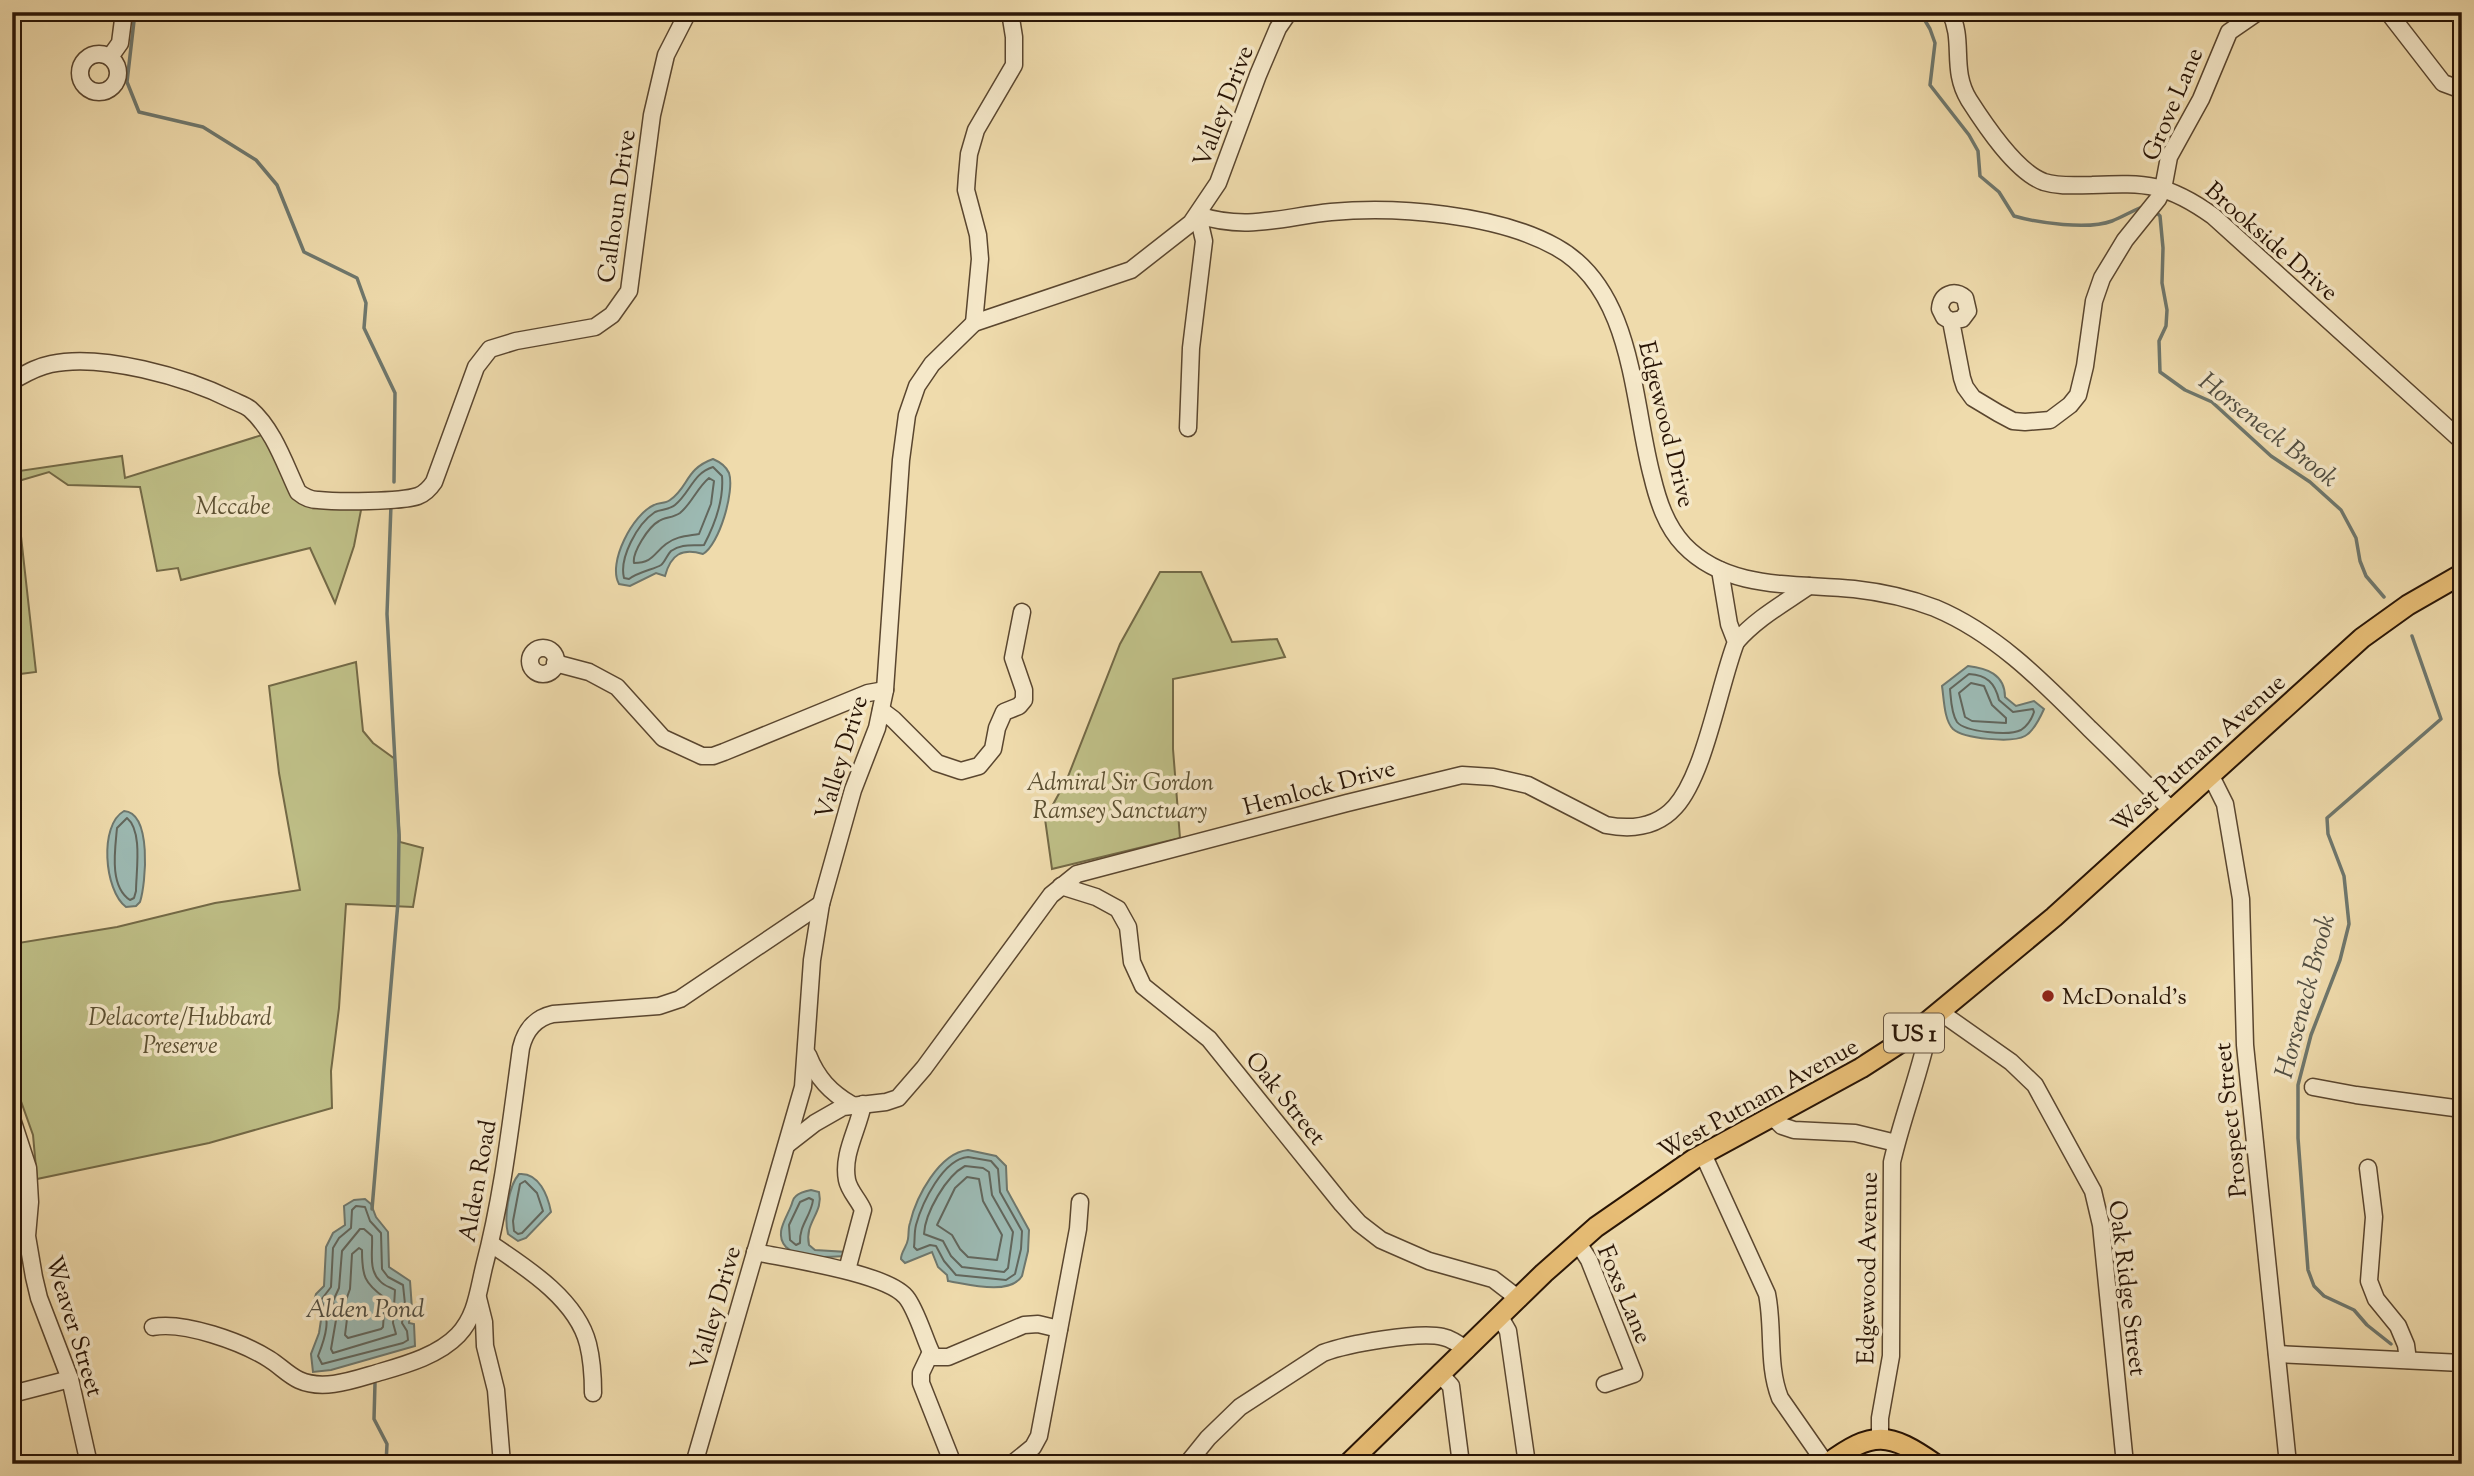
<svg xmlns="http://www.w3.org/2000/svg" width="2474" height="1476" font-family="'Sorts Mill Goudy',serif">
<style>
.green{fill:#bebe86;stroke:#736946;stroke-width:2}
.water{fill:#9cb9b2;stroke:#6e776d;stroke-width:2}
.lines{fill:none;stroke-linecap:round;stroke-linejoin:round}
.shore{stroke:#62665c;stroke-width:2}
.stream{stroke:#6e776d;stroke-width:3.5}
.minor-casing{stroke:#5a462f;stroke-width:19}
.major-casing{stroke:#281405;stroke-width:23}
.minor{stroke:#f5e8c9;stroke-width:16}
.major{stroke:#e8be76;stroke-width:19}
.poi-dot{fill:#8f2418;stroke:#f5e8c9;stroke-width:2.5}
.labels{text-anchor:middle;stroke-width:7;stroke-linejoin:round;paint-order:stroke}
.shield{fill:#f5e8c9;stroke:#665440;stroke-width:2}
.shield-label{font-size:23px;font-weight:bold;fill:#281405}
.street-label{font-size:24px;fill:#281405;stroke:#f5e8c9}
.park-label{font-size:24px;font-style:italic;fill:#5c5032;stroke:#f5e8c9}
.poi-label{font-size:24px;fill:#281405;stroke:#f5e8c9;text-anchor:start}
.water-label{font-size:26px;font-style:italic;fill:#514e42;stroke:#f5e8c9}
</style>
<rect width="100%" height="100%" fill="#efdbac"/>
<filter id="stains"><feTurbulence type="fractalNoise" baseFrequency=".00286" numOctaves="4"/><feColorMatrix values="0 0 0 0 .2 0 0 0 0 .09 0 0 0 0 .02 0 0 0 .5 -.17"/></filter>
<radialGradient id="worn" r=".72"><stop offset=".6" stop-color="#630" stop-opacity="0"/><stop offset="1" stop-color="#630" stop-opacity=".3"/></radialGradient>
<!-- green -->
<g class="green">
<polygon points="265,434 291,485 362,505 354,546 335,603 310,548 181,580 178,568 157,571 140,487 68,485 49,472 15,482 36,672 12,675 12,472 122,456 125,478"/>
<polygon points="1160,572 1201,572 1232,642 1277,639 1285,657 1173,679 1173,749 1180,838 1052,869 1045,819 1067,779 1120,644"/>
<polygon points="356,662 363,731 373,743 395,759 400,842 423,848 413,907 346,904 339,1008 331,1071 332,1108 209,1143 37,1179 33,1135 12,1076 12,944 117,927 215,903 300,890 279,773 269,686"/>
</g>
<!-- water -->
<g class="water">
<path d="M 713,459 C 720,462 726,466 729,473 C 735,491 719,545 703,554 C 682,548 671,554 665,576 L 656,573 L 630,586 L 619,584 C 607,563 633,514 654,505 C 659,502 665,504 670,500 C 689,487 685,469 713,459 Z"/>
<path d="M 1968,666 C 1986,668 2005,674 2005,697 L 2016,706 L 2034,701 L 2044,709 C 2040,718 2034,731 2025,736 C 2012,743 1964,739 1953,729 C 1944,720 1944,699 1942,686 Z"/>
<path d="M 124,811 C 152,813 146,883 140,902 L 136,906 L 126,907 C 104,890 99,825 124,811 Z"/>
<path d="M 968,1150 L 996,1156 L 1006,1166 L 1007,1190 L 1029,1230 L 1028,1251 L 1022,1276 C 1010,1296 967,1284 948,1281 L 947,1275 L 938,1267 L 932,1252 L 905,1263 L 901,1259 C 901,1251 907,1247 908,1239 C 909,1233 908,1228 910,1223 C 916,1197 939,1153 968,1150 Z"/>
<path d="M 519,1174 C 539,1172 548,1196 551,1212 L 526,1238 L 518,1241 L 508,1234 C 504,1218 508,1187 519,1174 Z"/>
<path d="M 811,1190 L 819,1192 C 824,1213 804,1222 809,1245 L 815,1250 L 847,1252 L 845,1256 C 829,1257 799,1260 786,1247 C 774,1234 786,1219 791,1206 C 793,1202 792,1199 796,1196 C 799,1193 806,1191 811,1190 Z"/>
<polygon points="365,1199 371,1204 376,1217 388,1232 389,1267 410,1281 412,1309 410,1310 409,1323 414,1324 415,1346 331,1370 313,1372 311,1354 319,1333 321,1320 320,1312 314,1301 316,1294 324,1286 326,1247 333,1233 345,1225 344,1206 354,1200"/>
</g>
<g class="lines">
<!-- shore -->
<g class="shore">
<path d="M 713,467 L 722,476 C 724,500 715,524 704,545 C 693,546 682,543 671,551 C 667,555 665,562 661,565 C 655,569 638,572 629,579 L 624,578 C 619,558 637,524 655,512 C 661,509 669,510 675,505 C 690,493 693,473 713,467 Z"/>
<path d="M 709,478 L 714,481 L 711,504 L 699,534 C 688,536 676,536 666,544 C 654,553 653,563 634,563 C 632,553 648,527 659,521 C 665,517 673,518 680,513 C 692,503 697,488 709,478 Z"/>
<path d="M 1969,674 C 1987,675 1995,683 1999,700 L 2013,712 L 2033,709 L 2034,712 C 2032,718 2027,726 2021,730 C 2009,736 1965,732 1957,722 C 1951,713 1951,699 1950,689 Z"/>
<polygon points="1971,683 1984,686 1992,705 2006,718 2006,723 1972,721 1965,717 1959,693"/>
<path d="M 127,818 C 143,831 136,872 136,891 L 134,898 L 130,900 C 109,886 115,850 117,828 Z"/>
<path d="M 968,1157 L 991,1161 L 998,1169 L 1000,1192 L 1022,1231 L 1021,1249 L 1015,1274 L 1006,1280 L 956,1275 L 944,1261 L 936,1246 L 930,1245 L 917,1250 L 914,1247 C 915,1240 914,1233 916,1225 C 922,1203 943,1159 968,1157 Z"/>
<path d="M 965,1166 L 983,1168 L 989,1172 L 992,1195 L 1013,1232 L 1008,1268 L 1004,1272 L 962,1267 L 951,1256 L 943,1241 L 924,1234 C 925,1213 946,1176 965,1166 Z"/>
<polygon points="967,1177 979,1179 983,1201 1002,1235 997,1260 968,1257 960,1249 952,1235 937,1225 955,1188"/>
<polygon points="525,1181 537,1193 543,1211 522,1233 518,1234 514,1231 513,1221 520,1184"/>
<path d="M 809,1198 L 813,1200 C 811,1216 799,1225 800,1243 L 796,1245 L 790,1240 L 789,1225 L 800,1202 Z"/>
<path d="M 356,1206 L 365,1207 L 370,1221 L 381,1233 L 382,1269 L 388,1277 L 403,1285 L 405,1304 L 402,1323 L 407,1331 L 408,1340 L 403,1343 L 322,1364 L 318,1356 C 326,1336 331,1319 321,1300 L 331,1287 L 333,1248 L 339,1238 L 351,1228 L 352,1210 Z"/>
<path d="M 360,1229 L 364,1229 L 372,1236 C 373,1251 368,1270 380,1281 C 384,1286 390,1287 395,1290 L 393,1323 L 396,1334 L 333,1353 L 331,1349 L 336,1320 L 333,1301 L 339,1288 L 342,1251 Z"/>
<path d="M 359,1248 L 362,1250 C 362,1276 364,1283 385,1298 L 383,1327 L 381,1329 L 348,1338 L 345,1335 L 347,1319 L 345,1303 L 350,1289 L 352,1254 Z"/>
</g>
<!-- stream -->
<g class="stream">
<path d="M 1920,12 L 1930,29 L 1935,43 L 1930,85 L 1969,135 L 1978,151 L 1980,176 L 1999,192 L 2014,216 C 2038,223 2088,230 2112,221 C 2122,217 2132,211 2142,207"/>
<polyline points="134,21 127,82 139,112 203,127 256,160 277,185 304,252 357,278 366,303 364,328 395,393 394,482"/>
<polyline points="2156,212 2160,216 2163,248 2162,283 2167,310 2166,326 2159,341 2160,372 2185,390 2212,402 2271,456 2310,482 2341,510 2356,538 2360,561 2366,576 2384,597"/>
<polyline points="372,1209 398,902 399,835 387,614 391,505"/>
<polyline points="2391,1344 2367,1325 2354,1310 2324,1296 2314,1286 2308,1270 2298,1138 2298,1085 2311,1035 2340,960 2349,924 2344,876 2328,834 2327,818 2441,719 2412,636"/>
<polyline points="375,1383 374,1419 387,1444 386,1464"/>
</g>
<!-- minor casing -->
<g class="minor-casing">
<g id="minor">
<path d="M 1950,12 C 1965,41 1950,69 1969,100 C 1985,125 2016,172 2044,182 C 2060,187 2077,185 2092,185 C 2147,183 2167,183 2213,216 L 2462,441"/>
<polyline points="2388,12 2443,83 2462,90"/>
<circle cx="99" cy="73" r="19"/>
<polyline points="110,57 120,43 124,12"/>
<path d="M 1198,215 C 1247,231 1282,217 1331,212 C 1397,206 1497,214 1556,247 C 1634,290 1632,401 1652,476 C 1658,501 1666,526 1684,545 C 1728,591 1796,583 1854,589 C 1881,592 1909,598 1935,608 C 1997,634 2044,683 2090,729 C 2118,756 2145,783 2172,811"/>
<path d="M 1951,321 L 1962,319 L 1968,311 L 1965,298 C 1954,289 1941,294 1940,309 L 1944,317 L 1951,321 L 1962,378 L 1965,387 L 1973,398 L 1998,413 L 2013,421 L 2025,422 L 2050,420 L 2070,405 L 2078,395 L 2085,366 L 2094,301 L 2102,278 L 2125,240 L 2158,199 L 2163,189 L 2169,157 L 2201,99 L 2229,32 L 2258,12"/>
<polyline points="974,323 980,259 978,235 966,190 967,176 969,154 976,130 1014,65 1014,37 1010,12"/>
<path d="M 12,381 C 25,374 36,367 51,364 C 101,353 186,377 232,400 C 238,403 245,405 250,409 C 274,430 285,465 298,492 C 304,497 310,500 318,500 C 337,502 401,502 418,496 C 426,493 430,488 434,482 L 476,367 L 490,349 L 516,341 L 595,327 L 612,315 L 629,291 L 652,115 L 666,55 L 688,12"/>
<polyline points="1188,428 1191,348 1204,241 1198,215"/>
<path d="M 1736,642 C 1757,618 1783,604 1809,586"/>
<circle cx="543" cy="661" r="13"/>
<polyline points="555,663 589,672 617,687 663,738 702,756 713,756 724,752 868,693 885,690"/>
<polyline points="881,710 893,719 937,763 961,771 979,766 993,749 997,728 1004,712 1019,706 1024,700 1024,690 1013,658 1022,612"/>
<polyline points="2211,776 2225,804 2241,899 2245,1045 2288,1464"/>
<polyline points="1061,886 1096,897 1118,909 1128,927 1132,962 1143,986 1209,1039 1342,1204 1359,1223 1381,1240 1429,1261 1493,1279 1519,1299"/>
<polyline points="1940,1012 2011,1062 2035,1085 2093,1191 2101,1225 2125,1464"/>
<path d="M 808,1055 C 817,1078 830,1092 852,1105"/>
<polyline points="2313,1087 2356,1095 2462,1109"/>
<polyline points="1772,1116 1782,1126 1794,1130 1855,1133 1896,1143"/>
<polyline points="12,1119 28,1168 30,1202 27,1236 34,1277 39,1298 70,1379 89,1464"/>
<path d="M 788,1144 L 815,1123 L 843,1107 L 886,1102 L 898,1098 L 924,1068 L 1051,895 L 1077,874 L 1347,803 L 1462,775 L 1493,777 L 1528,785 L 1606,825 C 1632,830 1657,827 1675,807 C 1705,774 1719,686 1736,642 L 1729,624 L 1720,570"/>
<path d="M 1703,1154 L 1767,1294 C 1774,1328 1767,1365 1780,1398 L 1826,1464"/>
<polyline points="2368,1168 2374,1217 2369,1281 2376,1299 2398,1326 2406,1345 2408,1360"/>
<polyline points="1578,1243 1589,1260 1634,1374 1605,1384"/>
<path d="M 491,1244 C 527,1268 577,1300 588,1344 C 592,1360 593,1377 593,1393"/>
<path d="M 755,1252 C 788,1259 886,1273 906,1297 C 916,1309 924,1337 931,1352 L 921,1373 L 921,1383 L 953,1464"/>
<path d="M 847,1270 L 863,1210 C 859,1200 849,1191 847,1180 C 842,1154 858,1130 863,1104"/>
<polyline points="478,1298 484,1322 485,1346 496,1390 502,1464"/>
<polyline points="1500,1317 1508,1331 1527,1464"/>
<path d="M 153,1327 C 184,1321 242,1342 269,1359 C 279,1365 288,1375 299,1380 C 323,1391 353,1380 377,1373 C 404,1365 438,1356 458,1335 C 476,1316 478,1292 484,1267 C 503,1195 511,1121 521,1048 C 525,1031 535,1018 553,1014 L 659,1006 L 680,999 L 821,904"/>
<polyline points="930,1354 936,1357 948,1357 1024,1325 1038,1324 1059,1329"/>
<polyline points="2277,1354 2462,1363"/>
<polyline points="1441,1375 1451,1386 1461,1464"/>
<polyline points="12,1394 70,1379"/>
<path d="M 1880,1438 L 1880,1418 L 1891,1356 L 1892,1162 C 1903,1114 1922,1068 1931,1020"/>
<polyline points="694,1464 803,1087 812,960 821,904 853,790 877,728 885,690 901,460 907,415 917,386 932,364 974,323 1131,270 1191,223 1218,183 1258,75 1278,28 1289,12"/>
<polyline points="1012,1464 1033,1447 1039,1436 1078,1229 1080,1202"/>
<path d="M 1187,1464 L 1208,1438 L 1240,1407 L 1323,1353 C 1347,1344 1419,1331 1443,1337 C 1452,1339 1459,1344 1467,1350"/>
</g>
</g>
<!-- major casing -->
<g class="major-casing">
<g id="major">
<polyline points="1348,1464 1544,1273 1596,1227 1694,1159 1861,1068 1909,1037 2054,917 2362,638 2408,605 2462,574"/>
<path d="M 1827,1464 C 1873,1430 1889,1432 1935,1464"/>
</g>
</g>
<!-- minor -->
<use href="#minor" class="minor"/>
<!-- major -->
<use href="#major" class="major"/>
</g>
<!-- markers -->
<circle class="poi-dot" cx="2048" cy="996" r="7"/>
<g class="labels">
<!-- shield labels -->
<rect class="shield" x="1884" y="1013.5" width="60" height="39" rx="5"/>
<g class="shield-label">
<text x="1914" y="1041">US 1</text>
</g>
<!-- street labels -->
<g class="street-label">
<text transform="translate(2172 104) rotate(-67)" y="8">Grove Lane</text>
<text transform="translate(1223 106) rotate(-69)" y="8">Valley Drive</text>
<text transform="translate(616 206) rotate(-82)" y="8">Calhoun Drive</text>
<text transform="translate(2272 241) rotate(41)" y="8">Brookside Drive</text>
<text transform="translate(1667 424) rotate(76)" y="8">Edgewood Drive</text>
<text transform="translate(2198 753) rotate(-42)" y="8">West Putnam Avenue</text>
<text transform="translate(841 757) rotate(-73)" y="8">Valley Drive</text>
<text transform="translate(1319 787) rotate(-15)" y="8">Hemlock Drive</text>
<text transform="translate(1286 1098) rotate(51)" y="8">Oak Street</text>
<text transform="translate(1758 1098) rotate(-29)" y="8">West Putnam Avenue</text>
<text transform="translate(2230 1120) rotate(-96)" y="8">Prospect Street</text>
<text transform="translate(477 1181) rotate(-80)" y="8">Alden Road</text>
<text transform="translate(1867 1268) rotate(-89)" y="8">Edgewood Avenue</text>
<text transform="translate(2128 1288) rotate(83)" y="8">Oak Ridge Street</text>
<text transform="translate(1625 1294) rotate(67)" y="8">Foxs Lane</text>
<text transform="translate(715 1308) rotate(-74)" y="8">Valley Drive</text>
<text transform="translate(75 1326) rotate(73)" y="8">Weaver Street</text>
</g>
<!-- park labels -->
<g class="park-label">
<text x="233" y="514">Mccabe</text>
<text x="1120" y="790">Admiral Sir Gordon<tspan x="1120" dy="28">Ramsey Sanctuary</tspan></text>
<text x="180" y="1025">Delacorte/Hubbard<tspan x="180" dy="28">Preserve</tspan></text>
</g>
<!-- poi labels -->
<g class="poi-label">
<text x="2062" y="1004">McDonald's</text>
</g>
<!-- water labels -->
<g class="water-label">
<text transform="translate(2269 429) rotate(38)" y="9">Horseneck Brook</text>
<text transform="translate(2304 996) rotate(-75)" y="9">Horseneck Brook</text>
<text x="365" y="1317">Alden Pond</text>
</g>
</g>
<!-- margin -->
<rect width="2474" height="1476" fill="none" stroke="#efdbac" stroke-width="42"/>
<rect x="14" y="14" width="2446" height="1448" fill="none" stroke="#281405" stroke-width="3.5"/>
<rect x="21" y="21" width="2432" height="1434" fill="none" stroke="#281405" stroke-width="2"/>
<rect width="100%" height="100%" filter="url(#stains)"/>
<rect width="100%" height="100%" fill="url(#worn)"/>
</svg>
